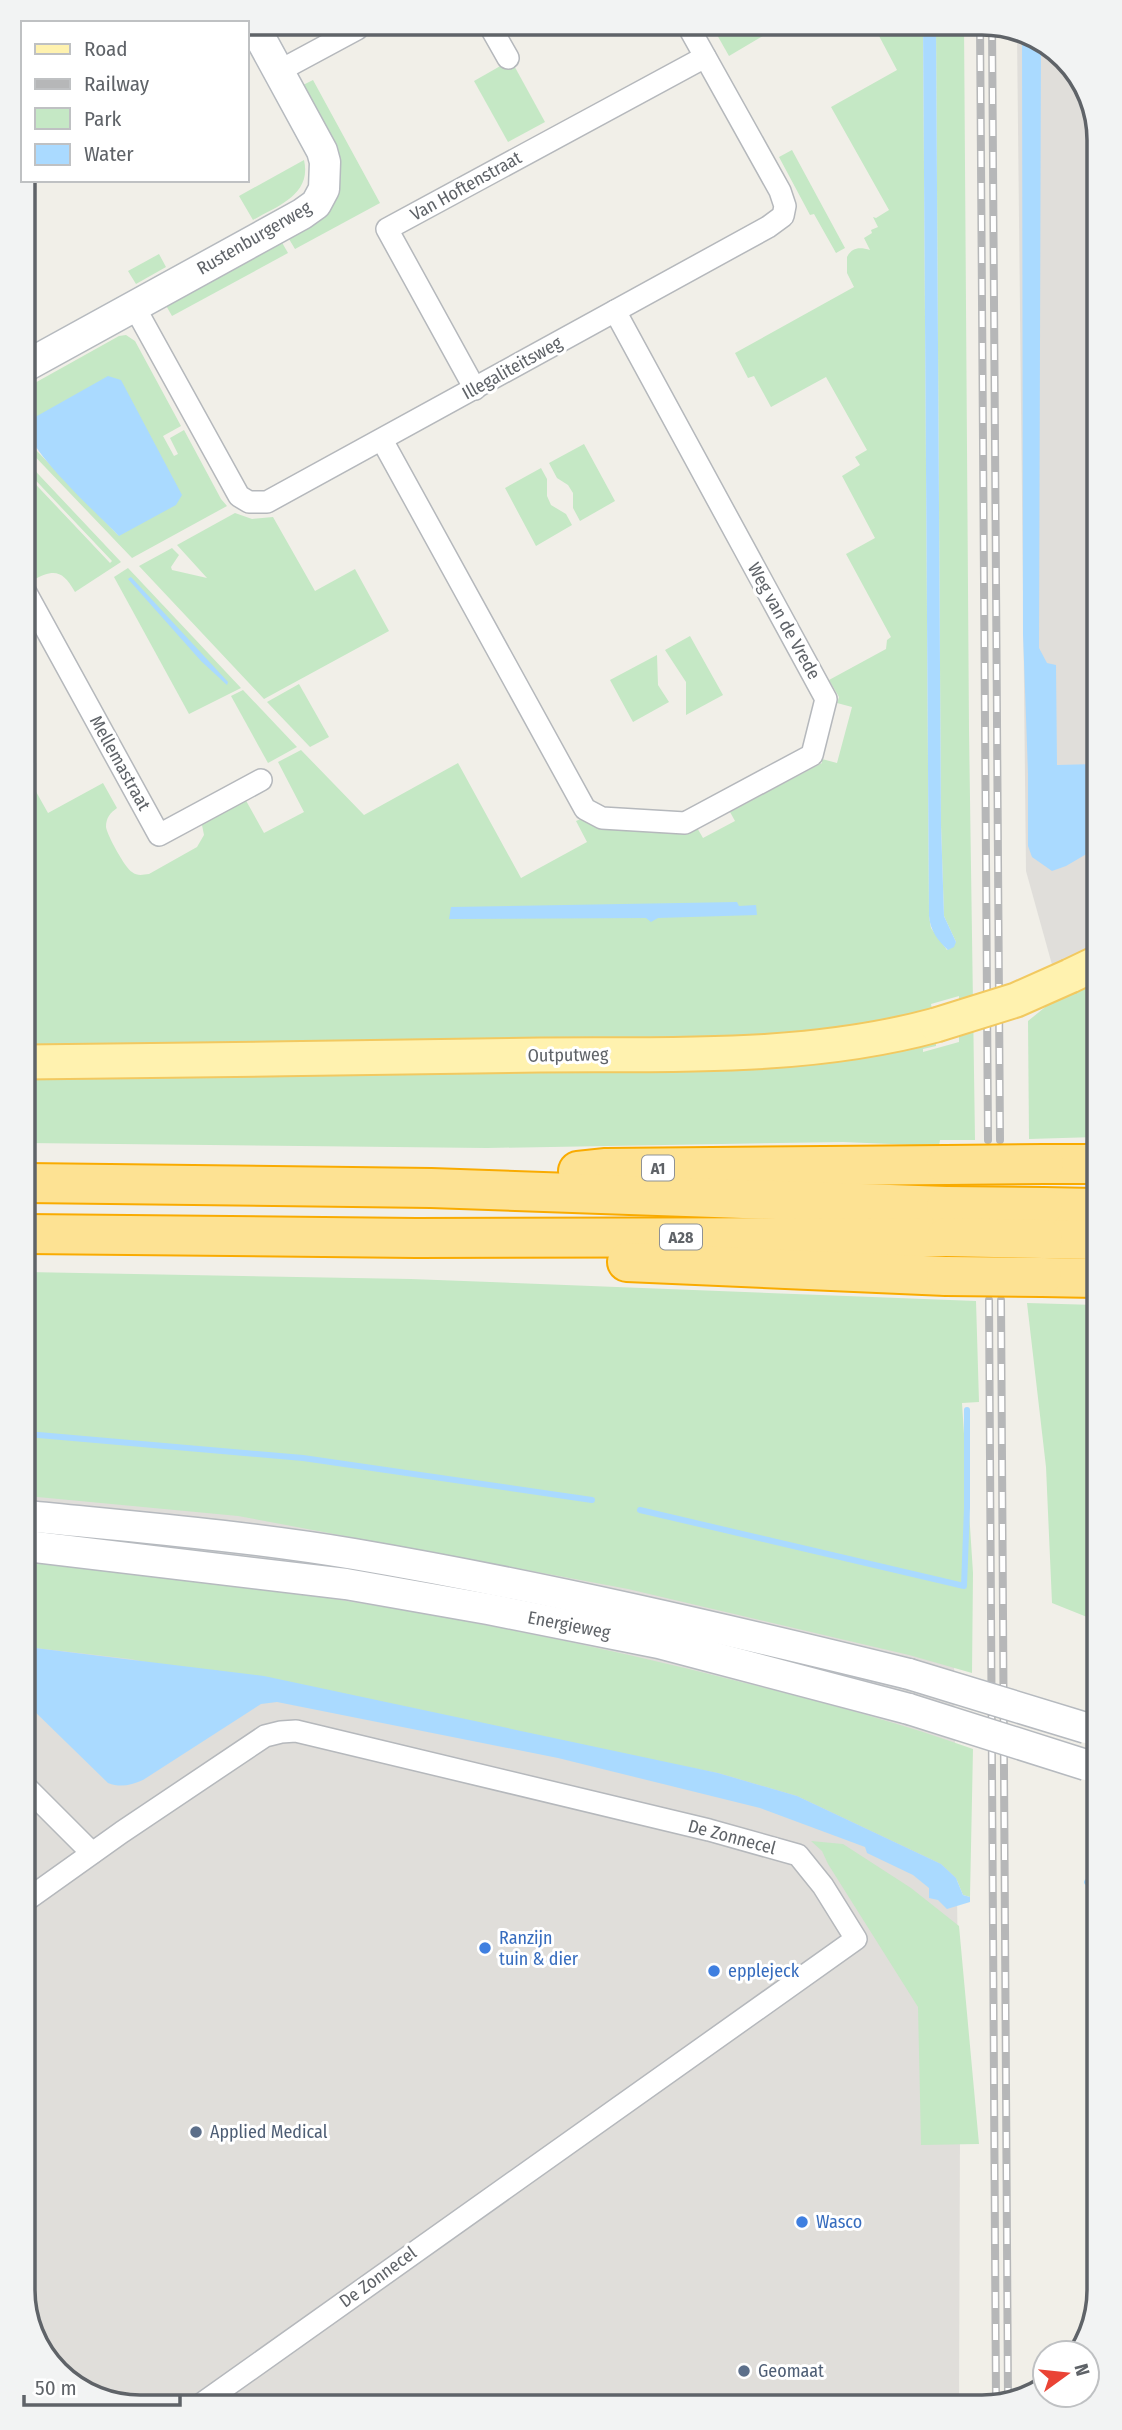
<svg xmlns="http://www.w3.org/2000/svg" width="1122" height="2430" font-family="'Fira Sans Condensed',sans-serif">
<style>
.industrial{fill:#e0deda}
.green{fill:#c5e8c5}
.water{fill:#aadaff}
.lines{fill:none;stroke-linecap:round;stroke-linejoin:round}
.stream{stroke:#aadaff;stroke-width:6}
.street-casing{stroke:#b5b8bc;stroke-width:24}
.secondary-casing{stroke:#b6babf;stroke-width:33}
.primary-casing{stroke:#f2c960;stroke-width:37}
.highway-casing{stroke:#f9ab00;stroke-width:42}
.street{stroke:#fff;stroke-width:21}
.secondary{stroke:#fff;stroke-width:30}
.primary{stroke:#fff2af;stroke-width:33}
.highway{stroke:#fde293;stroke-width:38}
.rail-casing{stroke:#b6b7b8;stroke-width:8}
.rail{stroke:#fff;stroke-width:5;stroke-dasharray:16;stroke-linecap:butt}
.secondary-bridge-casing{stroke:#b6babf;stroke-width:33;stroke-linecap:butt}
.primary-bridge-casing{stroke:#f2c960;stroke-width:37;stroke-linecap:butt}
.highway-bridge-casing{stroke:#f9ab00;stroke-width:42;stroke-linecap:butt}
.secondary-bridge{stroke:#fff;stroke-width:30}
.primary-bridge{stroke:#fff2af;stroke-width:33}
.highway-bridge{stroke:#fde293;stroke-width:38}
.shop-dot{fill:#3f7fe0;stroke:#fff;stroke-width:2.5}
.service-dot{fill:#5c6f8a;stroke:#fff;stroke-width:2.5}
.labels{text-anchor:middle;stroke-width:6;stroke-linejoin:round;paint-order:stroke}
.shield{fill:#fff;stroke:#8f9295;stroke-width:2}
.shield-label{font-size:16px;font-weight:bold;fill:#5f6368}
.street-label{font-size:18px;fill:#5f6368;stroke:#fff}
.shop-label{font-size:18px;fill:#366cbe;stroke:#fff;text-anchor:start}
.service-label{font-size:18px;fill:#4e5e75;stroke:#fff;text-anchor:start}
.rim{fill:none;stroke:#5f6368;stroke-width:3.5}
</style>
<rect width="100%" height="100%" fill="#f1efe8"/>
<!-- industrial -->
<g class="industrial">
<polygon points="1017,33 1054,47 1093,102 1096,1098 1089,1098 1026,871"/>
<polygon points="26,1330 950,1348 960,2129 959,2401 132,2407 69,2383 29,2328"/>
</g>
<!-- green -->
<g class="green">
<path d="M 964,23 L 969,730 L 975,1140 L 940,1140 L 939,1146 L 843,1142 L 487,1148 L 26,1143 L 26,1074 L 936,1041 L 936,1046 L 923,1049 L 923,1052 L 959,1042 L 959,996 L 931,1004 L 932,1009 L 900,1022 L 794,1037 L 26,1051 L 25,772 L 48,813 L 103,783 L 117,808 C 110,813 106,818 106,827 C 107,835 125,868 132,872 C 137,876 142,875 149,874 L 197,847 L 204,835 L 201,820 L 244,797 L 264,833 L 304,812 L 278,762 L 301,750 L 364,815 L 458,763 L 521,878 L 587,842 L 576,821 L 583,818 L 696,826 L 703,838 L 735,821 L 730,812 L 822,763 L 822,759 L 837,763 L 852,707 L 837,703 L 839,697 L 829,680 L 886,649 L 887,640 L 891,637 L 846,554 L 875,538 L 842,476 L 860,465 L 855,457 L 867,450 L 826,377 L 771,407 L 754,376 L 748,378 L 735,353 L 854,287 L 847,273 L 847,257 C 852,247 860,247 870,250 L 864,238 L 872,233 L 871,230 L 878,227 L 873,217 L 876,218 L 889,210 L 831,107 L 897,70 L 878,34 L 876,35 L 870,24 L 923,24 L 929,916 L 931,928 L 947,950 L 956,942 L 944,916 L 941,825 L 936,24 Z"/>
<polygon points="771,25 773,30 729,56 712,26"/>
<polygon points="511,60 545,122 508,142 474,81"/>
<polygon points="313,80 380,203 295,249 289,239 320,214 299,87"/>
<polygon points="792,150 845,248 836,253 814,214 810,215 779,157"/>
<path d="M 304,160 C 312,195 277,206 253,220 L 239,196 Z"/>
<polygon points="280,239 288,253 172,316 164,302"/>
<polygon points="159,254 166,267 136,284 128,271"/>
<polygon points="126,335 135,341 181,426 163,436 174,456 178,454 170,438 184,430 221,499 227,506 132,558 24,445 24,429 34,448 119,536 37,416 24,420 24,389 119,336"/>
<polygon points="584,444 615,501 580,521 573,508 573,493 568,485 557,478 549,463"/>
<path d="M 24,459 L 121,562 L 75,592 C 63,571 55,568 33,580 L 24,565 L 24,472 L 110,563 L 112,561 L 24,468 Z"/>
<polygon points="541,468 547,479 547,496 551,505 566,514 572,525 536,546 505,488"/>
<polygon points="235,513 252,519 273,517 315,591 355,569 389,631 264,699 139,566 172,548 179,555 171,567 172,570 207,578 177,545"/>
<polygon points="128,568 241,688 189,714 114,577"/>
<polygon points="690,636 723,695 686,715 686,682 665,650"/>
<polygon points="657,655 658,685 669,702 633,722 610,680"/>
<polygon points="299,684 329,737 310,747 267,702"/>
<polygon points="243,690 297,747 268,763 231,696"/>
<polygon points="1095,978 1096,1137 1029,1139 1028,1021 1049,1004"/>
<polygon points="26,1272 411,1279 976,1301 979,1402 962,1403 973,1573 972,1673 909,1655 628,1589 238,1516 27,1496"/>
<polygon points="1027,1303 1096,1305 1097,1621 1052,1603 1046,1467"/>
<path d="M 27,1561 C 269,1584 509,1622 745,1683 C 822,1702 898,1722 973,1749 L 970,1897 L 963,1895 L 956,1878 L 941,1864 L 797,1796 L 718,1773 L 130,1659 L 27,1647 Z"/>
<polygon points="811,1841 843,1844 911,1888 959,1926 979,2144 921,2145 918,2007 828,1864 822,1851"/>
</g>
<!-- water -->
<g class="water">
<path d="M 923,24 L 936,24 L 941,825 L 944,916 L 956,942 L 954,947 L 948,950 C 938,941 930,930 929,916 Z"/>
<polygon points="1022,35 1041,43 1039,648 1047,663 1056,665 1057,765 1095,764 1095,849 1066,866 1052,871 1032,857 1028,846 1028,773 1023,634"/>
<path d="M 108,376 L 121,380 L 182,495 L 176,505 L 119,536 C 98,514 24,448 24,420 L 37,416 Z"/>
<polygon points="131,577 228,682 227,685 201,661 128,579"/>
<polygon points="737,902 739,906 756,905 757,915 658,918 651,922 646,918 449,919 451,907"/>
<path d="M 27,1647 L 264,1676 L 718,1773 L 797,1796 L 941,1864 L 956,1878 L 963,1895 L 970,1897 L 970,1902 L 947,1909 L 938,1900 L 929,1898 L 929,1888 L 913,1875 L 867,1853 L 865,1847 L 760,1808 L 558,1758 L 277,1702 L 261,1704 L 143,1780 C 131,1785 121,1788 108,1783 L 27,1704 Z"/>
</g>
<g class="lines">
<!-- stream -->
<g class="stream">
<polyline points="27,1434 303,1458 592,1500"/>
<polyline points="640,1510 964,1586 967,1508 967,1410"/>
<polyline points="1087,1882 1098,1885"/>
</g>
<!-- street casing -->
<g class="street-casing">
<g id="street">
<polyline points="491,28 508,58"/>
<polyline points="279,71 357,29"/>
<polyline points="134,306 239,496 249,502 267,502 768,227 783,216 785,206 780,191 688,26"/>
<polyline points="475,389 387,229 705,57"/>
<polyline points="382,440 585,809 602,818 685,823 812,755 826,699 615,311"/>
<polyline points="24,589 159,835 261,780"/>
<polyline points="28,1789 92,1853"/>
<polyline points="28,1899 122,1832 265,1736 281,1732 296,1731 709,1830 798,1855 823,1886 856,1939 197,2407"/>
</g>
</g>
<!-- secondary casing -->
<g class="secondary-casing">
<g id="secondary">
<polyline points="24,367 302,214 316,204 324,189 325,162 322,151 256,30"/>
<path d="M 27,1516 C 136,1527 246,1536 354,1554 C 541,1586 725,1629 909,1674"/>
<polyline points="27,1546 346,1584 488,1609 659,1643 909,1709"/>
</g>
</g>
<!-- primary casing -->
<g class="primary-casing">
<g id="primary">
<polyline points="1070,976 1095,964"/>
<path d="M 26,1062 C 197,1060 369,1058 540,1055 C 671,1054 808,1060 936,1025"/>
</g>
</g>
<!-- highway casing -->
<g class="highway-casing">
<g id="highway">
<polyline points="1044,1164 1096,1164"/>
<polyline points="578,1171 606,1168 946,1165"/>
<polyline points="26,1183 431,1188 946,1206"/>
<polyline points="1043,1207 1096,1208"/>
<polyline points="26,1234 416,1238 946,1237"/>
<polyline points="1043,1239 1096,1240"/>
<polyline points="627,1262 946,1276"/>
<polyline points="1042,1277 1096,1278"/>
</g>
</g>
<!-- street -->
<use href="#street" class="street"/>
<!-- secondary -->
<use href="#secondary" class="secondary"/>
<!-- primary -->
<use href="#primary" class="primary"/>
<!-- highway -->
<use href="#highway" class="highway"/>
<!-- rail casing -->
<g class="rail-casing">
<g id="rail">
<polyline points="980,23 988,1140"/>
<polyline points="992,24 1000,1140"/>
<polyline points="989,1300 996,2401"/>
<polyline points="1001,1300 1008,2401"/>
</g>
</g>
<!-- rail -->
<use href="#rail" class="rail"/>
<!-- secondary-bridge casing -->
<g class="secondary-bridge-casing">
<g id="secondary-bridge">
<polyline points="909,1674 1086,1728"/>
<polyline points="909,1709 1086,1765"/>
</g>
</g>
<!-- primary-bridge casing -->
<g class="primary-bridge-casing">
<polyline id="primary-bridge" points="936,1025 1016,1000 1070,976"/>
</g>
<!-- highway-bridge casing -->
<g class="highway-bridge-casing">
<g id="highway-bridge">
<polyline points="946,1165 1044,1164"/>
<polyline points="946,1206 1043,1207"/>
<polyline points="946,1237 1043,1239"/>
<polyline points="946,1276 1042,1277"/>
</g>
</g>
<!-- secondary-bridge -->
<use href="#secondary-bridge" class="secondary-bridge"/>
<!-- primary-bridge -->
<use href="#primary-bridge" class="primary-bridge"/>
<!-- highway-bridge -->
<use href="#highway-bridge" class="highway-bridge"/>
</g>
<!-- markers -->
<g class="shop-dot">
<circle cx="485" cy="1948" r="7"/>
<circle cx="714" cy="1971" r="7"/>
<circle cx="802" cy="2222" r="7"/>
</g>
<g class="service-dot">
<circle cx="196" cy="2132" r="7"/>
<circle cx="744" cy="2371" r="7"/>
</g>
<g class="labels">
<!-- shield labels -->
<g class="shield">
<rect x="642" y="1155.5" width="32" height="25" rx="5"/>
<rect x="660" y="1224.5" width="42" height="25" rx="5"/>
</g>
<g class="shield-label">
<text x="658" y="1174">A1</text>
<text x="681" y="1243">A28</text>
</g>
<!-- street labels -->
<g class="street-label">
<text transform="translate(466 186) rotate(-29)" y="6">Van Hoftenstraat</text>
<text transform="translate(254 238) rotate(-30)" y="6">Rustenburgerweg</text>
<text transform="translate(512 368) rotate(-29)" y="6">Illegaliteitsweg</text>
<text transform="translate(784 621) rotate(61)" y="6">Weg van de Vrede</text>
<text transform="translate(120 763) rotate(61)" y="6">Mellemastraat</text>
<text transform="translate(568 1055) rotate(-1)" y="6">Outputweg</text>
<text transform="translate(569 1625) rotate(11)" y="6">Energieweg</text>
<text transform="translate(732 1837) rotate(15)" y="6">De Zonnecel</text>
<text transform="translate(378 2277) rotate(-36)" y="6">De Zonnecel</text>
</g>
<!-- shop labels -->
<g class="shop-label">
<text x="499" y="1944">Ranzijn<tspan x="499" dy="21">tuin &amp; dier</tspan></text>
<text x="728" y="1977">epplejeck</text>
<text x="816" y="2228">Wasco</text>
</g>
<!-- service labels -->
<g class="service-label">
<text x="210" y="2138">Applied Medical</text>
<text x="758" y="2377">Geomaat</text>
</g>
</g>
<!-- crop -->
<path d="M0 0H1122V2430H0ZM140 35H982A105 105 0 0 1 1087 140V2290A105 105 0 0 1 982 2395H140A105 105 0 0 1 35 2290V140A105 105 0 0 1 140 35Z" fill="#f2f3f3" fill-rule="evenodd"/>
<path class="rim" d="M140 35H982A105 105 0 0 1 1087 140V2290A105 105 0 0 1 982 2395H140A105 105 0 0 1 35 2290V140A105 105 0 0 1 140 35Z"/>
<!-- legend -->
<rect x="21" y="21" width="228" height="161" fill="#ffffff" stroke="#bfc1c3" stroke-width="2"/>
<rect x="35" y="44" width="35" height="10" fill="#fff2af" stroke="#bfc1c3" stroke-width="2"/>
<text x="84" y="56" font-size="21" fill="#5f6368">Road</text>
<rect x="35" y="79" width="35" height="10" fill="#b6b7b8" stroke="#bfc1c3" stroke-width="2"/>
<text x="84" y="91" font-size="21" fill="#5f6368">Railway</text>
<rect x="35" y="108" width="35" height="21" fill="#c5e8c5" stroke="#bfc1c3" stroke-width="2"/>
<text x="84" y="126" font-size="21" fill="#5f6368">Park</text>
<rect x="35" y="144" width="35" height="21" fill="#aadaff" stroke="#bfc1c3" stroke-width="2"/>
<text x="84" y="161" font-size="21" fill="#5f6368">Water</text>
<!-- north arrow -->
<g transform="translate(1066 2374) rotate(75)"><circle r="33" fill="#ffffff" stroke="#bfc1c3" stroke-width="2"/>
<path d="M0-5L12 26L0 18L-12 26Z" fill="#ea4335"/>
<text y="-10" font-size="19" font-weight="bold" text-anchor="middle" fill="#5f6368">N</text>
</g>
<!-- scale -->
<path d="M24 2395v10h156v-10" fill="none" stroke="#5f6368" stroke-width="3.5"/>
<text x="35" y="2395" font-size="21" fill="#5f6368" stroke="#ffffff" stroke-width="5" paint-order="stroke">50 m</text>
</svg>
